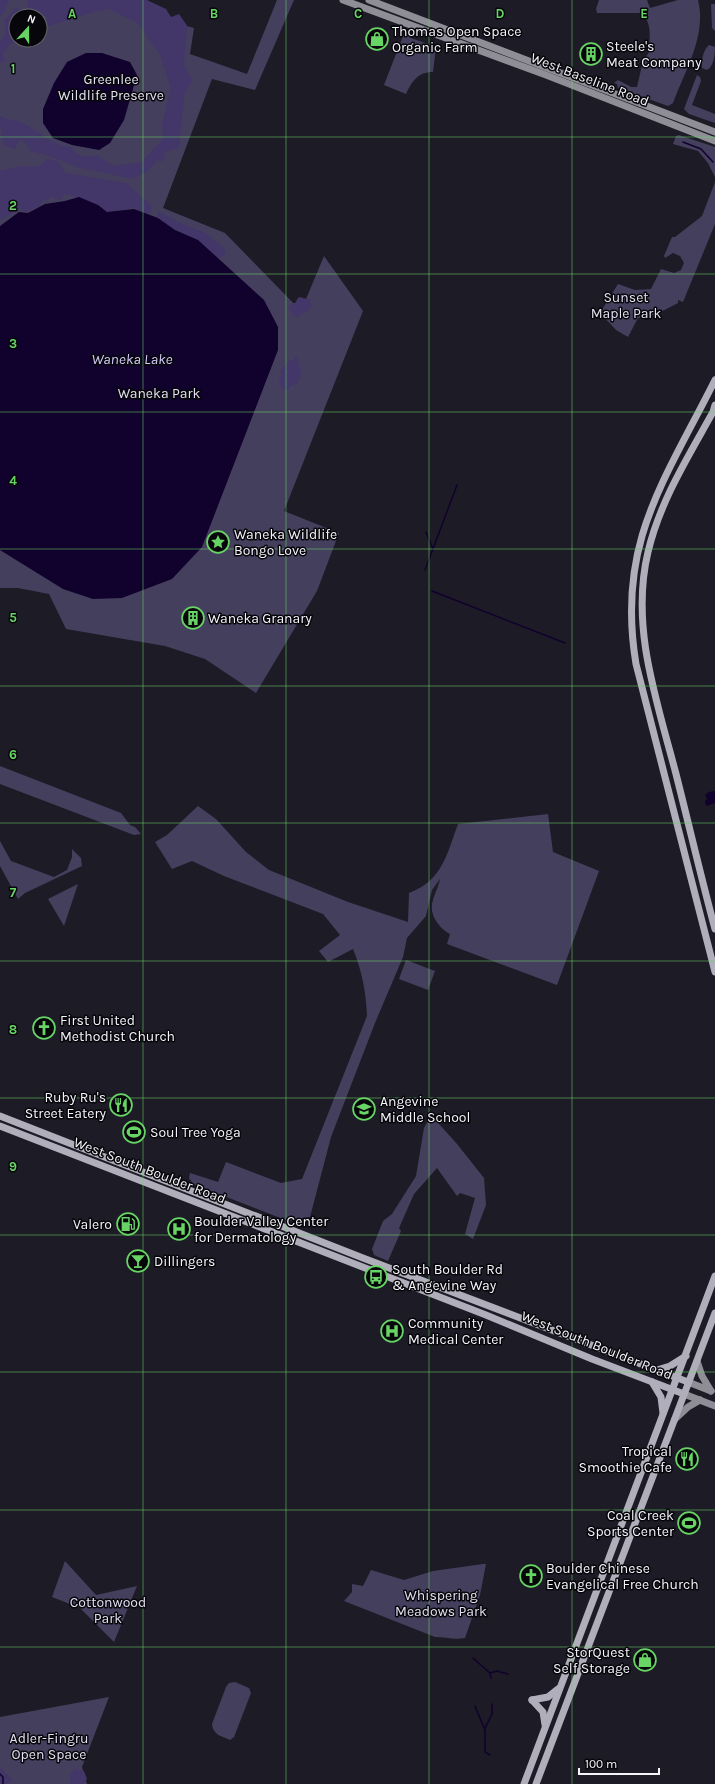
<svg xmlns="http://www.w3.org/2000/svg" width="715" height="1784" font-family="Karla,sans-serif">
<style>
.green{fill:#453f5e;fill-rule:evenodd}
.forest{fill:#433669}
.water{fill:#11012d}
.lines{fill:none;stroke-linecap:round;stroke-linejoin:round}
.stream{stroke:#11012d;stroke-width:1.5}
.secondary{stroke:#8f8e97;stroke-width:7}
.primary{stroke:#b0aeba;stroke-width:7}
.grid{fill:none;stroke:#67d465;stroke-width:1;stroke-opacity:0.55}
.labels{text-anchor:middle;stroke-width:3;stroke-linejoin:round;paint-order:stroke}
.poi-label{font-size:14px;fill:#f5f4fb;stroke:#07070b;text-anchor:start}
.park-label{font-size:14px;fill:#e3e0f1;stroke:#07070b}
.street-label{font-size:14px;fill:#f5f4fb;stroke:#07070b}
.water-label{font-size:15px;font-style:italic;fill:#d3cafc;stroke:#07070b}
.grid-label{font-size:13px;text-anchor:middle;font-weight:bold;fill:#67d465;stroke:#07070b;stroke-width:3;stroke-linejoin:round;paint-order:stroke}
</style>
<rect width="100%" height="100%" fill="#1d1b26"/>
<!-- green -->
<g class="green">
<path d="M 0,0 L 125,0 L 168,21 L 194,28 L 190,54 L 247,74 L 277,0 L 294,0 L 255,90 L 212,79 L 163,208 L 225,233 L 301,311 L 324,256 L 363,311 L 284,511 L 339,533 L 317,591 L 256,693 L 205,659 L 165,646 L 66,629 L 49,594 L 18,588 L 0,588 ZM 16,16 L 40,16 L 40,40 L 16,40 Z"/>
<path d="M 599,0 L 647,0 L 650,8 L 678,0 L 698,0 C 707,35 685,71 673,103 L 668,106 L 618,88 L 617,84 L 614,83 L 618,80 L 631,87 L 637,87 L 643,61 L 652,48 L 649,48 C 650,35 652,21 640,13 L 597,13 L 596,9 Z"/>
<polygon points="711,4 715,4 715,31 712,28"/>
<path d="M 410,35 L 411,38 L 436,47 L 433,72 C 418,72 412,81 406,94 L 384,85 L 403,36 Z"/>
<path d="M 709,45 L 715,47 C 715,54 714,66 707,70 L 702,68 C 701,61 703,50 709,45 Z"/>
<polygon points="697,75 700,77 701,81 692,105 715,114 715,123 689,114 684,109"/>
<polygon points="679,135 715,147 715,177 708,163 698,151 673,144 676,136"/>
<polygon points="715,182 715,224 683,302 678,300 678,303 655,315 638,318 628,337 616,330 600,313 618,284 635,290 651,289 661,269 674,273 681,270 684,263 680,256 673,253 665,258 664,256 672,237 675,237 702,216"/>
<polygon points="0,766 121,813 130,825 135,827 141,834 134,835 0,784"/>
<path d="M 198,806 L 216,819 L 246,852 L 269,870 L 348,902 L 408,922 L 409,893 C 442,881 447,854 458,824 L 548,814 L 553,852 L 599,871 L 557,985 L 447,944 L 450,934 C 439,928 428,914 433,900 C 435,893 439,885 440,879 L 432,890 L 426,916 L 407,938 L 403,957 L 375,1023 L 331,1137 L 310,1217 L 288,1221 L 193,1184 L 189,1178 L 190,1173 L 218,1182 L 226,1162 L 281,1183 L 302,1179 L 367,1016 C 366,992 362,971 353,949 L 328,962 L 319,951 L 340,935 L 323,914 L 224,876 L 192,861 L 172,869 L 155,842 L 167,835 Z"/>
<polygon points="0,841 11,861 54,877 67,870 72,857 72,849 81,858 82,866 25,893 18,899 0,866"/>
<polygon points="78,884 64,926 48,899"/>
<polygon points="406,960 435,971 428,990 399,979"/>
<polygon points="431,1115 457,1144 484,1178 486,1205 473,1239 465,1234 475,1198 460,1193 457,1196 437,1168 414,1194 399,1228 401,1231 388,1261 374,1255 372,1249 383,1221 392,1214 416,1176 424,1128"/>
<polygon points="65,1561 96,1595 137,1586 114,1642 80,1608 52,1597"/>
<path d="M 483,1564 L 486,1564 L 480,1595 L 465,1638 C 454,1640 445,1637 435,1637 L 344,1601 L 352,1592 L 352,1584 L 363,1586 L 371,1570 L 404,1580 L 433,1571 Z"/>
<path d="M 235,1682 L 249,1688 L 251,1693 L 234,1737 L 230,1740 C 221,1736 213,1735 212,1724 L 226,1687 L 229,1683 Z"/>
<polygon points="109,1697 82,1767 87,1784 0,1784 0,1717"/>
</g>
<!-- forest -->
<g class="forest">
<polygon points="0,0 9,0 4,12 0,16"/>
<path d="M 29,0 L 147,0 L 166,9 L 171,17 L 179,14 L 188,27 L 186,38 L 184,65 L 193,81 L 185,92 L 179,147 L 165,152 L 164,161 L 156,161 L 150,169 L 134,179 L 80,168 L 46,155 L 30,151 L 27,144 L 19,139 L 15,149 L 4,145 L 1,134 L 3,130 L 0,129 L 0,116 C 8,121 14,119 21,122 C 39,131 50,145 71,147 C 78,158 85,158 96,155 L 114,166 L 142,162 L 162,140 L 163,136 L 162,124 L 171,89 L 160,55 L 138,23 L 109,9 L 97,11 L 45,27 L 42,23 L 48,18 L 46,16 L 36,13 L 28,8 L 27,2 Z"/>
<polygon points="15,8 24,10 27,16 16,16 16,40 20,40 10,44 3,54 5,61 0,63 0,41 6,32 4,20 12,13"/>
<path d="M 48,159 L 58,161 L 65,173 L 126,183 L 150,204 L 151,207 L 150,213 L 145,213 L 134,208 L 107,212 C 94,202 80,197 64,194 L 61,200 L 50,197 L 50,199 L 46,201 L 44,200 L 40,204 L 40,206 L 26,212 L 20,209 L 0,220 L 0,171 L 21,166 L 39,166 Z"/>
<path d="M 157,211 L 178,222 L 205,233 L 224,248 L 226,252 C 223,257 220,258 214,258 L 186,235 L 175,230 L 157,216 Z"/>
<path d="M 300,297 L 310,300 L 311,307 C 307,313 300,313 297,318 L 293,315 L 288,306 L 293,303 L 295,303 L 298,298 Z"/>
<polygon points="295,357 298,358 299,369 302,372 297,384 290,386 288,390 281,388 279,379 282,376 280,371 289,360 293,362"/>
<polygon points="0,1767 11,1778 12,1781 6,1784 0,1784"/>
<polygon points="75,1769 84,1771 87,1779 83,1784 70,1784 70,1775"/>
</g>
<!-- water -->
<g class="water">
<polygon points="86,53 102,53 130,62 137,75 124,120 110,143 99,150 72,145 53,138 43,123 43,109 54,83 67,62"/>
<polygon points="79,197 98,205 107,212 134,209 158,218 175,230 198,240 264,300 278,327 278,350 202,547 172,579 122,598 93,599 63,589 0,550 0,226 19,212 28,213 45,204 65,201"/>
<polygon points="715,791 715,803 706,806 705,801 707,799 705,795 709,792"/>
</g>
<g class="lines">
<!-- stream -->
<g class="stream">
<polyline points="683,142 701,149 713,162"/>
<polyline points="426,532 433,549"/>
<polyline points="425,570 457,485"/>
<polyline points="432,591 565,643"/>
<polyline points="473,1658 490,1673 491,1678"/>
<polyline points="490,1673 497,1671 508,1674"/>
<polyline points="475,1706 485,1730 485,1752 490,1755"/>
<polyline points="485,1728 492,1714 492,1704"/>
<polyline points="0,1774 3,1777 3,1784"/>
</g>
<!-- secondary -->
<g class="secondary">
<polyline points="343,0 546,75 715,141"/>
<polyline points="369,0 715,132"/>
<polyline points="697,1361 702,1376 711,1391"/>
<polyline points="688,1382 711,1391"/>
<polyline points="684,1394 715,1406"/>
<polyline points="675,1419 688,1407 700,1400"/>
</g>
<!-- primary -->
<g class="primary">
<path d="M 715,380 C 664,482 616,544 636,664 L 715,972"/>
<path d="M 715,405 L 713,412 C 688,457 660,501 648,552 C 630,627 657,701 676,774 C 689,825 701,877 715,929"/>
<polyline points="0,1116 363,1258 688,1382"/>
<polyline points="0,1126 486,1315 592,1359 684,1394"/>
<polyline points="657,1370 670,1366 686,1356"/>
<polyline points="652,1382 661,1397 663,1413"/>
<polyline points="532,1700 543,1712 545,1725"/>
<polyline points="532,1700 548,1697 558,1689"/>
<polyline points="524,1784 715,1276"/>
<polyline points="536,1784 715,1313"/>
</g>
</g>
<!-- grid -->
<path class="grid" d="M 143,0 L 143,1784M 286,0 L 286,1784M 429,0 L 429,1784M 572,0 L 572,1784M 0,137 L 715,137M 0,274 L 715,274M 0,412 L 715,412M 0,549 L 715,549M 0,686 L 715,686M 0,823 L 715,823M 0,961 L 715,961M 0,1098 L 715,1098M 0,1235 L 715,1235M 0,1372 L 715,1372M 0,1510 L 715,1510M 0,1647 L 715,1647"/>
<!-- icons -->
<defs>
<g id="shop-ring" transform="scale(1.15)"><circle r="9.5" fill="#07070b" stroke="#67d465" stroke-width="1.5"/><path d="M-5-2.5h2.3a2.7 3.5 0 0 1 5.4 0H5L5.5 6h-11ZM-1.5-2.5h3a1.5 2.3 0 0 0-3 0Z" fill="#67d465"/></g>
<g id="building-ring" transform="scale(1.15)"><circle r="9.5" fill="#07070b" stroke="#67d465" stroke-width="1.5"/><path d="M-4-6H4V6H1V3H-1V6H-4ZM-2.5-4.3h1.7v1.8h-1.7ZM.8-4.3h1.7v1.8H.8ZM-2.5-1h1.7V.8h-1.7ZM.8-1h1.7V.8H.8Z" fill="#67d465"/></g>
<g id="sight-ring" transform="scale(1.15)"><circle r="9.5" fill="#07070b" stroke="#67d465" stroke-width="1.5"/><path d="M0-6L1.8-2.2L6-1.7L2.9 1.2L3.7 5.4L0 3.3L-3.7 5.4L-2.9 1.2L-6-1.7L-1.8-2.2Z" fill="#67d465"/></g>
<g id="church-ring" transform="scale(1.15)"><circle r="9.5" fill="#07070b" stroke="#67d465" stroke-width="1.5"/><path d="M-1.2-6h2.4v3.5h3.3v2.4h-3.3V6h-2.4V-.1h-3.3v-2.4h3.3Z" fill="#67d465"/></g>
<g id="restaurant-ring" transform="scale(1.15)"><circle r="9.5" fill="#07070b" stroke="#67d465" stroke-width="1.5"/><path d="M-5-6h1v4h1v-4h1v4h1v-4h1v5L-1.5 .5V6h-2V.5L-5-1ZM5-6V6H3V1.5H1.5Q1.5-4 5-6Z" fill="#67d465"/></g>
<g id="school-ring" transform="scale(1.15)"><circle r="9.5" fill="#07070b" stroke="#67d465" stroke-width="1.5"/><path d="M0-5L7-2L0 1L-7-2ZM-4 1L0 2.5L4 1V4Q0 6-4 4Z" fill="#67d465"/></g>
<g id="stadium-ring" transform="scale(1.15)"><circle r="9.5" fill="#07070b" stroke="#67d465" stroke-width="1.5"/><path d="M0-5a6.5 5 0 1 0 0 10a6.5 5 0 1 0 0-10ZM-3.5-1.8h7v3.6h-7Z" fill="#67d465"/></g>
<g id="fuel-ring" transform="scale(1.15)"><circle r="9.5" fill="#07070b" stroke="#67d465" stroke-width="1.5"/><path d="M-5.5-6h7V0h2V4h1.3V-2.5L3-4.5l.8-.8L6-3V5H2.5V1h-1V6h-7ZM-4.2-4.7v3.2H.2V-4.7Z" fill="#67d465"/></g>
<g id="hospital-ring" transform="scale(1.15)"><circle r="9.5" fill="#07070b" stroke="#67d465" stroke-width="1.5"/><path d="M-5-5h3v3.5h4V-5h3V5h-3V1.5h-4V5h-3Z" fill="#67d465"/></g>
<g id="bar-ring" transform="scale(1.15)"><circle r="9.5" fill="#07070b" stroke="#67d465" stroke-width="1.5"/><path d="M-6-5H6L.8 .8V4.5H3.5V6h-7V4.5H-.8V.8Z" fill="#67d465"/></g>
<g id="bus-ring" transform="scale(1.15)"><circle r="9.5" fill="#07070b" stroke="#67d465" stroke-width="1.5"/><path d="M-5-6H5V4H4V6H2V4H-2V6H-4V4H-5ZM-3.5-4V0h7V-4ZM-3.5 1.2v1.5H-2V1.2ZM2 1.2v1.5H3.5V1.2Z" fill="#67d465"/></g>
</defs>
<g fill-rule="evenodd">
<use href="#shop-ring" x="377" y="39"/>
<use href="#building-ring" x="591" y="54"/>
<use href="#sight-ring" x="218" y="542"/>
<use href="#building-ring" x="193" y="618"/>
<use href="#church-ring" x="44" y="1028"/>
<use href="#restaurant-ring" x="121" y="1105"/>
<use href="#school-ring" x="364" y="1109"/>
<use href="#stadium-ring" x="134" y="1132"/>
<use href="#fuel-ring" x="128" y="1224"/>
<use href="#hospital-ring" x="179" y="1229"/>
<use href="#bar-ring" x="138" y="1261"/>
<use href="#bus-ring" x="376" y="1277"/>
<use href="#hospital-ring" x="392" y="1331"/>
<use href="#restaurant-ring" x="687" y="1459"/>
<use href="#stadium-ring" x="689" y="1523"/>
<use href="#church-ring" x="531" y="1576"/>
<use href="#shop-ring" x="645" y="1660"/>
</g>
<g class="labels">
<!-- poi labels -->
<g class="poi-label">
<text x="392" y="36">Thomas Open Space<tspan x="392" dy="16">Organic Farm</tspan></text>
<text x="606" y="51">Steele's<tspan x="606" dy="16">Meat Company</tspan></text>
<text x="234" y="539">Waneka Wildlife<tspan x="234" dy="16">Bongo Love</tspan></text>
<text x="208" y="623">Waneka Granary</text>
<text x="60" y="1025">First United<tspan x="60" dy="16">Methodist Church</tspan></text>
<text x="106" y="1102" text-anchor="end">Ruby Ru's<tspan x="106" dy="16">Street Eatery</tspan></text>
<text x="380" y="1106">Angevine<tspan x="380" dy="16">Middle School</tspan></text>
<text x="150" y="1137">Soul Tree Yoga</text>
<text x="194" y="1226">Boulder Valley Center<tspan x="194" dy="16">for Dermatology</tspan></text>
<text x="112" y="1229" text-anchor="end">Valero</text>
<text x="154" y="1266">Dillingers</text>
<text x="392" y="1274">South Boulder Rd<tspan x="392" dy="16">&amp; Angevine Way</tspan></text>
<text x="408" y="1328">Community<tspan x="408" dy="16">Medical Center</tspan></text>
<text x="672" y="1456" text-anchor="end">Tropical<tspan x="672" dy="16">Smoothie Cafe</tspan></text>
<text x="674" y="1520" text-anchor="end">Coal Creek<tspan x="674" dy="16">Sports Center</tspan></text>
<text x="546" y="1573">Boulder Chinese<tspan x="546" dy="16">Evangelical Free Church</tspan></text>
<text x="630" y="1657" text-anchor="end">StorQuest<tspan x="630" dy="16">Self Storage</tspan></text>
</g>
<!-- park labels -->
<g class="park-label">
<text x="111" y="84">Greenlee<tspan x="111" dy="16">Wildlife Preserve</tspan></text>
<text x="626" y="302">Sunset<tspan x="626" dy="16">Maple Park</tspan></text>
<text x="159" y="398">Waneka Park</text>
<text x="441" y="1600">Whispering<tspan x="441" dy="16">Meadows Park</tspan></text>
<text x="108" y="1607">Cottonwood<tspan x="108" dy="16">Park</tspan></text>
<text x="49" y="1743">Adler-Fingru<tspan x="49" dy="16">Open Space</tspan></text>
</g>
<!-- street labels -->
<g class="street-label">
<text transform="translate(590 79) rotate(21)" y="5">West Baseline Road</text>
<text transform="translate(150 1170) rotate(21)" y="5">West South Boulder Road</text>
<text transform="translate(597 1345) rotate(22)" y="5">West South Boulder Road</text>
</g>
<!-- water labels -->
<g class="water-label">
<text x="132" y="364">Waneka Lake</text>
</g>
</g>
<g class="grid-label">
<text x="72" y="18">A</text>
<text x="214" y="18">B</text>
<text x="358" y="18">C</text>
<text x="500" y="18">D</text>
<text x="644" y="18">E</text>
<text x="13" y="73">1</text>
<text x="13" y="210">2</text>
<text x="13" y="348">3</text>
<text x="13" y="485">4</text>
<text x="13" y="622">5</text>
<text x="13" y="759">6</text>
<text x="13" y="897">7</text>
<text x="13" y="1034">8</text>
<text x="13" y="1171">9</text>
</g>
<!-- north arrow -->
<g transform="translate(28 28) rotate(21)"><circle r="19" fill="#07070b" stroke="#66666b"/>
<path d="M0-3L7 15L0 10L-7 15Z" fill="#67d465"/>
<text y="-6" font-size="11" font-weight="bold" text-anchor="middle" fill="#f5f4fb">N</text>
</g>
<!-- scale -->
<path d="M579 1768v6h80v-6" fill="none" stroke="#f5f4fb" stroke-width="2"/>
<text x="585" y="1768" font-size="12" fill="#f5f4fb" stroke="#07070b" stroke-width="3" paint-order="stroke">100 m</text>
</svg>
